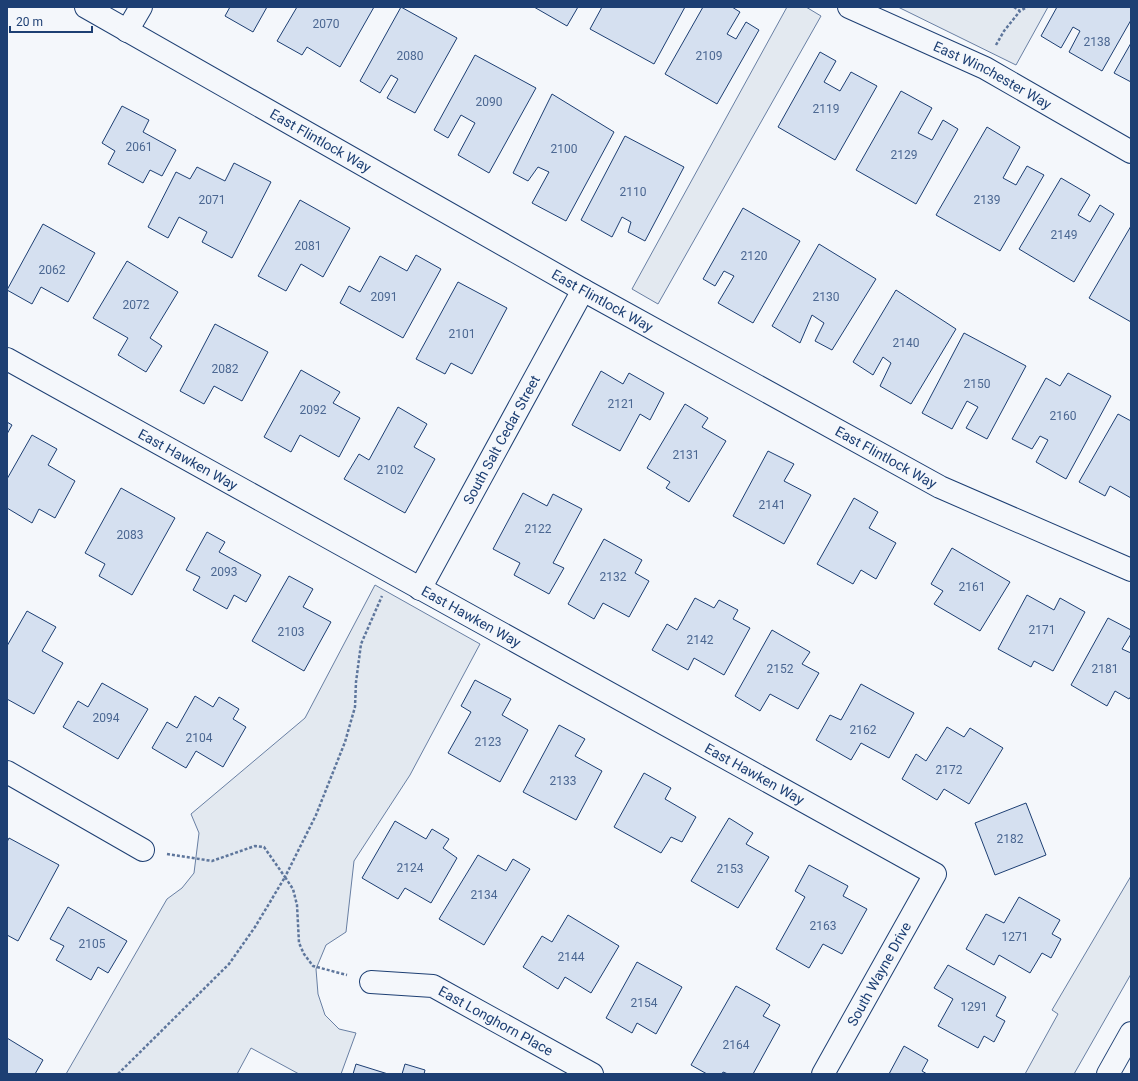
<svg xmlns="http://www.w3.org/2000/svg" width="1138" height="1081" font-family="Roboto,sans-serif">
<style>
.green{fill:#e3e9f0;stroke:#687fa3}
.building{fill:#d5e0f0;stroke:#1d3f73}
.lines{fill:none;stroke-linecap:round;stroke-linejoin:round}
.minor-casing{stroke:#1d3f73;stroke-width:24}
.path{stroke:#5e769c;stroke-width:2.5;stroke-dasharray:3 2;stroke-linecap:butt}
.minor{stroke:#f4f7fb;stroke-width:22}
.labels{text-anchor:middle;stroke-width:3;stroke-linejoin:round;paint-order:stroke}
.number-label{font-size:12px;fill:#4b6792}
.street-label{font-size:14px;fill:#1d3f73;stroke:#f4f7fb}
</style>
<rect width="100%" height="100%" fill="#f4f7fb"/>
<!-- green -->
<g class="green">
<polygon points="787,7 806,7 821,16 658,304 632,289"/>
<polygon points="898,7 1048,7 1016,65"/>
<polygon points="375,585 480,644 410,775 354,861 346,932 326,945 316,969 318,994 325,1015 339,1029 356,1033 341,1074 299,1074 251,1048 237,1074 66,1074 167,899 182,888 194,873 199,833 191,814 305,718"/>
<polygon points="1131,876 1131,974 1074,1074 1025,1074 1058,1014 1052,1010"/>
</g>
<!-- building -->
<g class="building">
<polygon points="230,7 267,7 253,32 225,16"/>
<polygon points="297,7 374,7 340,67 307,47 302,55 277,41"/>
<polygon points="401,7 457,38 415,113 387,98 398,79 391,75 380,93 360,81"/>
<polygon points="534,7 578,7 567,26"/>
<polygon points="602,7 685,7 654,64 590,29"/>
<polygon points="703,7 732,7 740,12 727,34 736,39 746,22 759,30 717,104 665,74"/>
<polygon points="1057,7 1131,7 1131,20 1102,71 1069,52 1080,31 1073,27 1061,48 1041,36"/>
<polygon points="1131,43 1131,82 1114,73"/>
<polygon points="820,52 836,61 824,82 840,91 851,72 877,86 835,160 778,127"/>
<polygon points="475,55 536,88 489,173 458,155 475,123 461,115 448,138 434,130"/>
<polygon points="901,91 932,108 918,133 932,140 943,120 958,129 916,204 856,170"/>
<polygon points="552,94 614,132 566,221 532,203 549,172 538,167 528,181 513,173"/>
<polygon points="122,106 149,120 143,132 176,150 162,176 150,170 143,183 108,164 115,151 102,143"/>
<polygon points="987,127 1020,147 1003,178 1016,185 1027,166 1044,175 1000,251 936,215"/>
<polygon points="625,136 684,167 645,241 628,232 631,222 622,217 612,237 581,220"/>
<polygon points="234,163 271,182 232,258 202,242 207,232 179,217 168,238 148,227 176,172 190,179 197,167 225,181"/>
<polygon points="1061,178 1090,195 1078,215 1090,222 1100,205 1114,214 1074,282 1019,249"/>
<polygon points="300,200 350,228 323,277 301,264 286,291 258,276"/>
<polygon points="743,208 800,241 753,323 718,303 734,276 724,271 715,286 703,279"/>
<polygon points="43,224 95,253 68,302 41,287 32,304 7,290"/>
<polygon points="1131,226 1131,322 1089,298"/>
<polygon points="819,244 876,279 832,350 815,341 824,323 812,315 800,343 772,326"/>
<polygon points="416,255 441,269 403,338 340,303 349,286 360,292 380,256 407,271"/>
<polygon points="127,261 178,292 150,338 162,346 146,372 118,355 128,338 93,318"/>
<polygon points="458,282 507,308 472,374 451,363 445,374 416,359"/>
<polygon points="896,290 956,329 911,404 880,386 891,363 883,357 873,375 853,362"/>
<polygon points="215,324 268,352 242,401 214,386 204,404 180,391"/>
<polygon points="964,333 1026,366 987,439 966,428 978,407 967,401 952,429 922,413"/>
<polygon points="301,370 340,392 333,403 360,418 339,457 300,435 291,452 264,437"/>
<polygon points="601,371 623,384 629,373 664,393 650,420 640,414 620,451 572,425"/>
<polygon points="1068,373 1111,396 1066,479 1036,462 1048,440 1040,436 1032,449 1012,439 1046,378 1060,386"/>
<polygon points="685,404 708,418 702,427 726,441 689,502 666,488 670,482 647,468"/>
<polygon points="398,407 427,424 414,447 435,459 405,513 344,479 359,454 369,460"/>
<polygon points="1118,414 1131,421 1131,498 1110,486 1105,496 1079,482"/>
<polygon points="7,422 12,425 7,434"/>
<polygon points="32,435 57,449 48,465 75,481 55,518 39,509 32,523 7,508 7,479"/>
<polygon points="768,451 794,464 784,481 811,495 784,544 733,516"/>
<polygon points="121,488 175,518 132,595 99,576 105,564 85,553"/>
<polygon points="523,493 547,506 553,494 582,509 553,563 564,568 549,594 514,575 520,563 493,549"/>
<polygon points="854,498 878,512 869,528 896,543 876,579 861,570 853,584 817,564"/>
<polygon points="207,532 225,542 219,552 261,575 246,602 234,595 227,609 193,590 200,577 186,570"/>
<polygon points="604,539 642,560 635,573 649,581 629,617 603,603 594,619 568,604"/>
<polygon points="952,548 1010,582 980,631 934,604 943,591 931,584"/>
<polygon points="289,576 313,589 303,607 331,622 304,671 252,641"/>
<polygon points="1027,595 1054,610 1060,598 1085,612 1053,671 1034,661 1031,667 998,649"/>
<polygon points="695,598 714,608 719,600 738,610 733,619 750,628 724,675 694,658 688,670 652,650 667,624 677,630"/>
<polygon points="27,611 56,627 42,651 63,663 34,714 7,699 7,646"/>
<polygon points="1108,618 1131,630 1131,634 1122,649 1131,653 1131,696 1129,699 1115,691 1107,706 1071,685"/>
<polygon points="772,630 810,652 802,664 819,673 798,709 770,694 760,711 735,696"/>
<polygon points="475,680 511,699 502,715 528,730 500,782 448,753 471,712 461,706"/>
<polygon points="102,683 148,709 118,759 63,727 78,701 88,707"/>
<polygon points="861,684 914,713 889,758 861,743 851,760 816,740 830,715 841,720"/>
<polygon points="195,696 213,707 219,697 239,709 233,719 246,727 223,767 196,751 186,768 152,748 167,722 177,728"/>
<polygon points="559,725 585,739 575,756 602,771 576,820 523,792"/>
<polygon points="947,727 964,737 970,728 1003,748 969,804 944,789 937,800 902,779 916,754 926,761"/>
<polygon points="644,773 671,788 665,799 696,817 682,842 671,837 661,853 614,827"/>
<polygon points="1026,803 1046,855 995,875 975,823"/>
<polygon points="729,818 753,833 746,844 769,857 738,908 691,881"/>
<polygon points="395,821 426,839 432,829 449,839 443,848 457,858 431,903 405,888 398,899 362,878"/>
<polygon points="9,838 59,865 18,941 7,935 7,842"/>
<polygon points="478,855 506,871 513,859 530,869 484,945 439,919"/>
<polygon points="809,865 848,886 843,896 867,909 842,954 823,944 809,968 776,949 805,897 795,891"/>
<polygon points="1019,897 1060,920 1052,934 1061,939 1051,958 1042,953 1030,973 999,955 994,965 966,949 986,914 1004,923"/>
<polygon points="68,907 127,941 108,973 98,967 91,980 56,960 64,946 50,939"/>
<polygon points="568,915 619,946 591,993 565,977 558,989 523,967 542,936 552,942"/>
<polygon points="637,962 682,987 656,1034 637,1023 632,1033 606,1018"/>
<polygon points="948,965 1006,997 996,1016 1005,1021 994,1042 984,1036 978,1048 938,1026 953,999 934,988"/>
<polygon points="736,986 770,1005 763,1016 780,1025 753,1074 728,1074 723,1072 722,1074 707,1074 691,1065"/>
<polygon points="7,1038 43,1060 35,1074 7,1074"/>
<polygon points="904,1046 928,1060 922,1071 927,1074 889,1074"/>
<polygon points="356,1064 388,1074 353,1074"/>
<polygon points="405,1064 425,1070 424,1074 402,1074"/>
</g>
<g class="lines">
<!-- minor casing -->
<g class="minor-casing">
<g id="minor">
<path id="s1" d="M 86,7 L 583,290 L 940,487 L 1131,570"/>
<path id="s2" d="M 849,7 L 985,68 L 1131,152"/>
<polyline points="127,31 141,7"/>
<path id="s3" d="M 7,359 L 935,874 L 823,1074"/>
<path id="s4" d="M 420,589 L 583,290"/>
<polyline points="7,772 143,850"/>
<path id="s5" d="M 371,982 L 433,986 L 592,1074"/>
<polyline points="1108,1074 1131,1033"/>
</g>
</g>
<!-- path -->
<g class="path">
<polyline points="1014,7 1020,11 1027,7"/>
<polyline points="996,45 1004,31 1020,11"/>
<polyline points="167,854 212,861 255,846 264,847 285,877 316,815 345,742 355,707 356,682 361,644 382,596"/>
<polyline points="118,1074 229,964 255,927 285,877 293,889 297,905 299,943 304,954 313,966 347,975"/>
</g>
<!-- minor -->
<use href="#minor" class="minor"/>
</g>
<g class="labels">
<!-- number labels -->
<g class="number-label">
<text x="326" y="28">2070</text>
<text x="1097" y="46">2138</text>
<text x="410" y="60">2080</text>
<text x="709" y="60">2109</text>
<text x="489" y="106">2090</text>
<text x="826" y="113">2119</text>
<text x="139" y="151">2061</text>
<text x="564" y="153">2100</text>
<text x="904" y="159">2129</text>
<text x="633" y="196">2110</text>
<text x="212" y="204">2071</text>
<text x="987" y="204">2139</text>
<text x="1064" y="239">2149</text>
<text x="308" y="250">2081</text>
<text x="754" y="260">2120</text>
<text x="52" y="274">2062</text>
<text x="384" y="301">2091</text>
<text x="826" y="301">2130</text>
<text x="136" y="309">2072</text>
<text x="462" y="338">2101</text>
<text x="906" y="347">2140</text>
<text x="225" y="373">2082</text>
<text x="977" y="388">2150</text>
<text x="621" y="408">2121</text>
<text x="313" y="414">2092</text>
<text x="1063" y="420">2160</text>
<text x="686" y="459">2131</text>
<text x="390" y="474">2102</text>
<text x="772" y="509">2141</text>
<text x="538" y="533">2122</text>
<text x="130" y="539">2083</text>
<text x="224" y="576">2093</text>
<text x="613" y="581">2132</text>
<text x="972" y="591">2161</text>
<text x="1042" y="634">2171</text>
<text x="291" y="636">2103</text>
<text x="700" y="644">2142</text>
<text x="780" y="673">2152</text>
<text x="1105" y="673">2181</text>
<text x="106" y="722">2094</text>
<text x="863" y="734">2162</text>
<text x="199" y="742">2104</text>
<text x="488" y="746">2123</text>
<text x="949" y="774">2172</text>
<text x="563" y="785">2133</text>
<text x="1010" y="843">2182</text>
<text x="410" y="872">2124</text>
<text x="730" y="873">2153</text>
<text x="484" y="899">2134</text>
<text x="823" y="930">2163</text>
<text x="1015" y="941">1271</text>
<text x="92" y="948">2105</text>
<text x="571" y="961">2144</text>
<text x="644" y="1007">2154</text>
<text x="974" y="1011">1291</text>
<text x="736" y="1049">2164</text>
</g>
<!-- street labels -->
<g class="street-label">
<text dy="5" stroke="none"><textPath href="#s2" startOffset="159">East Winchester Way</textPath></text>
<text dy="5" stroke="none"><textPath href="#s1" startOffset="270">East Flintlock Way</textPath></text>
<text dy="5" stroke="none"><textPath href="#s1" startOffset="594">East Flintlock Way</textPath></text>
<text dy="5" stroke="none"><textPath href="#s4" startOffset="170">South Salt Cedar Street</textPath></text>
<text dy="5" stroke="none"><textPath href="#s1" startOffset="918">East Flintlock Way</textPath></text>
<text dy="5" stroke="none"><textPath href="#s3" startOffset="207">East Hawken Way</textPath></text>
<text dy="5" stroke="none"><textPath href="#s3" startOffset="531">East Hawken Way</textPath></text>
<text dy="5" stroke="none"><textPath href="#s3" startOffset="855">East Hawken Way</textPath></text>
<text transform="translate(879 974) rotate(-61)" y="5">South Wayne Drive</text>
<text dy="5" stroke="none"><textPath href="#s5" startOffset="134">East Longhorn Place</textPath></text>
</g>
</g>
<!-- border -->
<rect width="1138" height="1081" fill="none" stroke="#1d3f73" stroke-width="16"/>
<!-- scale -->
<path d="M10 26v6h82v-6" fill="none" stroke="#1d3f73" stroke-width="2"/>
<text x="16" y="26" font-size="12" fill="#1d3f73" stroke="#f4f7fb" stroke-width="3" paint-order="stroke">20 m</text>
</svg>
